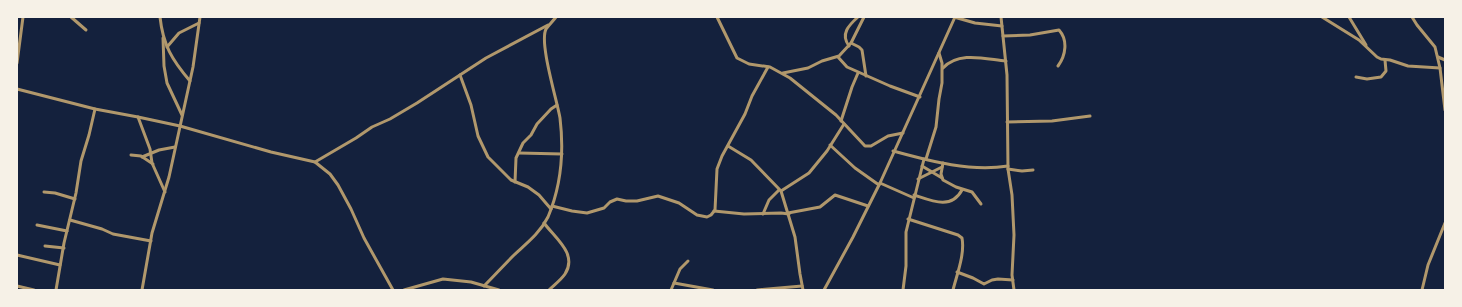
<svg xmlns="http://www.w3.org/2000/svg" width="1462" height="307" font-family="Mulish,sans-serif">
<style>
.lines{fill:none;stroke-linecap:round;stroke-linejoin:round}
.minor{stroke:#b1986c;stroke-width:3}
</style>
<rect width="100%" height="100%" fill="#14213d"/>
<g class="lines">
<!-- minor -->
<g class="minor">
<polyline points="71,17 86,30"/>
<path d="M 160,17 C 163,45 172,60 190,81"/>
<polyline points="717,17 737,58 749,64 770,67 790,78 836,115 865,146 871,146 888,136 903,133"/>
<polyline points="954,17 975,23 1002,26"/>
<polyline points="1001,17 1007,75 1008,169 1012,195 1014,235 1012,275 1014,290"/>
<polyline points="1322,17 1359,40 1377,57 1381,59 1390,60 1408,66 1440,68"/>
<polyline points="1349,17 1366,45"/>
<polyline points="1412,17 1417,25 1435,47 1440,68 1445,110"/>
<path d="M 1003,36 L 1030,35 L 1059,30 C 1068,40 1066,55 1058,66"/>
<polyline points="163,38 164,66 167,83 182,115"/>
<polyline points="851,43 859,47 862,50 866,76"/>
<path d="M 849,46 C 840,34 849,25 858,17"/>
<polyline points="167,47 179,33 199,23"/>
<polyline points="838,57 847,67 890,86 920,97"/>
<polyline points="1438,57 1445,60"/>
<polyline points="17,63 23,17"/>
<path d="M 943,68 C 959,51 985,59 1006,61"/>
<polyline points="783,73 808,68 822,61 839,56 851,43 864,17"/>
<polyline points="460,75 471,105 478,136 488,157 511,180 528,187 539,195 551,209"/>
<polyline points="1356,77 1367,79 1381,77 1386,71 1385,60"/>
<polyline points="17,89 95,109 138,117 180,126 271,152 315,162 330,174 338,185 351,209 364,238 393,290"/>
<polyline points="138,117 150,149 152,163 165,192"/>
<polyline points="841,121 852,87 858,73"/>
<polyline points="1007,122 1052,121 1090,116"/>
<polyline points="830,145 855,168 879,185"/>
<polyline points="728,146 751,160 781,191 795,237 800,274 803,290"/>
<path d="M 893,151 C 930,161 969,172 1008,166"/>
<polyline points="519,153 562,154"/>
<polyline points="131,155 141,156 153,164"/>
<polyline points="142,157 159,150 175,147"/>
<polyline points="926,159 936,127 939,99 942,83 942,63 939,53"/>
<polyline points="315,162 356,138 372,127 390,119 417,103 486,58 548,25"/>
<polyline points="943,163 941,174 943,180 956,187 972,192 981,204"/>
<polyline points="922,166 942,178"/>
<polyline points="1008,169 1022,171 1033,170"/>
<polyline points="918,179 942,167"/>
<polyline points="515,182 516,158 523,143 531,135 537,124 551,109 557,105"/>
<polyline points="880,183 914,198"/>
<polyline points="781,191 809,173 827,151 844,124"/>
<polyline points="44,192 55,193 75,199"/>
<path d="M 914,195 C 932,201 951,210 962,190"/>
<polyline points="552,206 572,211 587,213 604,208 610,202 617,199 626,201 637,201 658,196 679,203 697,215 707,217 711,215 715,210 717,169 722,156 745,114 752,96 768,67"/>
<polyline points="714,211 744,214 781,213 789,214"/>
<polyline points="788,213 820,207 835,195 868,206"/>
<polyline points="763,214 769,200 779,190"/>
<path d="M 908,219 L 958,235 L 962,238 C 965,254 957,274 953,290"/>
<polyline points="70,220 102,229 113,234 151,241"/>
<path d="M 544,223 C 555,238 578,254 565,274 C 561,280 554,285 549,290"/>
<polyline points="37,225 67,231"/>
<polyline points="45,246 64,248"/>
<polyline points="17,255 60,265"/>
<polyline points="957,272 973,278 984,284 992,280 998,279 1013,280"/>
<polyline points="674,283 713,290"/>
<polyline points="17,286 34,290"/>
<path d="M 484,286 C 494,276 504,265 514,255 C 527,243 540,233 548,217 C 561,186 564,151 560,118 C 557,100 539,43 546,29 C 549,25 553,21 556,17"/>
<polyline points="56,290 64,243 76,193 81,161 89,135 95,109"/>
<polyline points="142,290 152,233 169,177 193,67 200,17"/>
<polyline points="404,290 443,279 471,282 499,290"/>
<polyline points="671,290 680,269 688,261"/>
<polyline points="757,290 802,286"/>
<polyline points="824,290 853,237 880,183 955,17"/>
<polyline points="903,290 906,266 906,232 924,159"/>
<polyline points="1422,290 1428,265 1445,223"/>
</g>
</g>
<!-- border -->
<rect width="1462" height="307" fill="none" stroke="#f6f1e7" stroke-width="36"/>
</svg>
